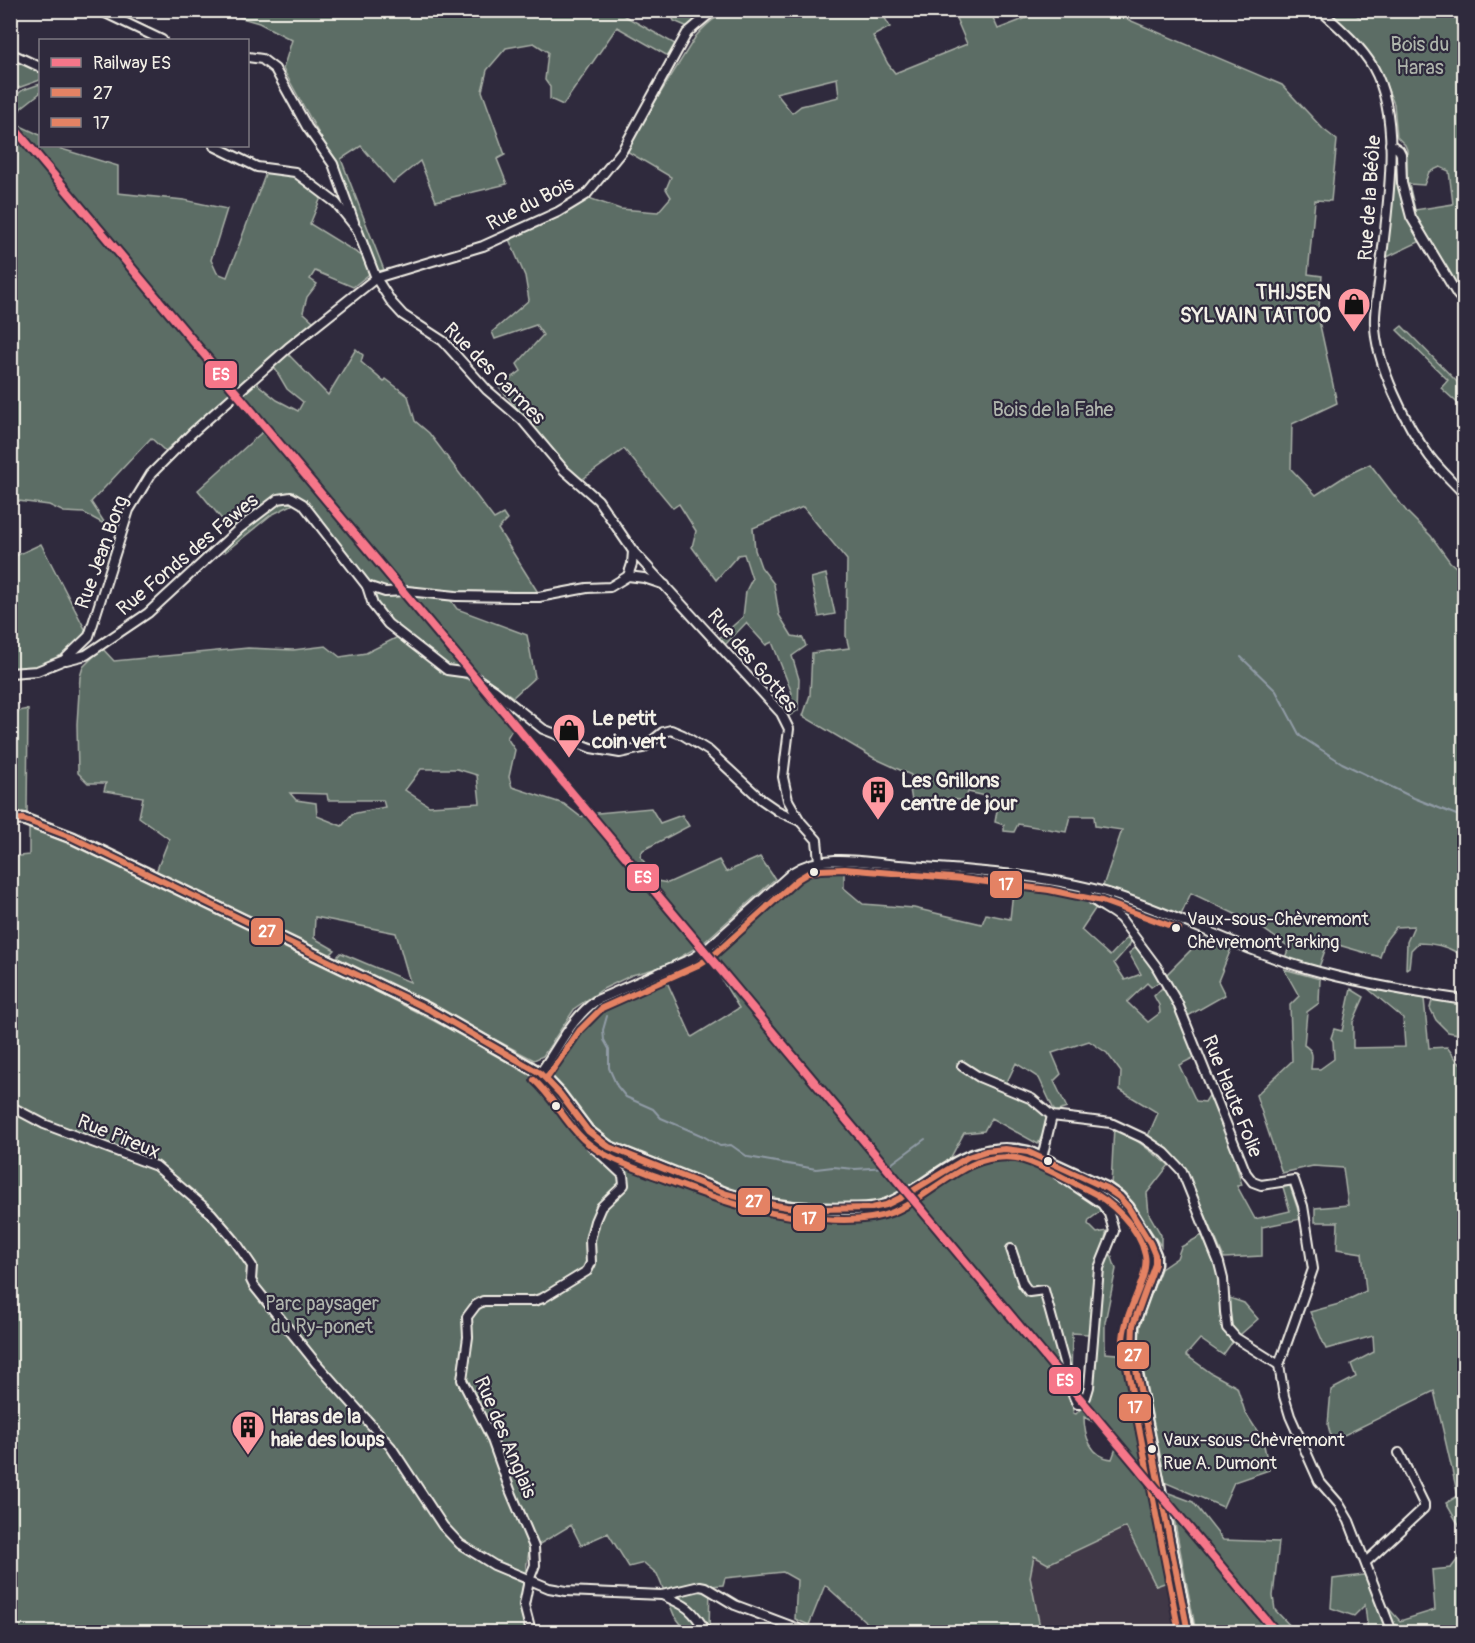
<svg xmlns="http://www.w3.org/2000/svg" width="1475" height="1643" font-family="Pangolin,sans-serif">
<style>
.built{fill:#413846}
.green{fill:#5c6d65;stroke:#a8afa6;stroke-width:1.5;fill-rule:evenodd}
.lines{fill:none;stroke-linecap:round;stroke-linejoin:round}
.stream{stroke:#909ba5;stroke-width:2}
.street-casing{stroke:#f4f1e8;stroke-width:12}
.secondary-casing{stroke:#f4f1e8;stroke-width:15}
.street{stroke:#2f2a3d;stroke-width:8}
.secondary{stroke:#2f2a3d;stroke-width:10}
.bus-1-casing{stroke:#2f2a3d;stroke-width:10}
.bus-2-casing{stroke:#2f2a3d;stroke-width:10}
.bus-1{stroke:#e48264;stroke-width:6}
.bus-2{stroke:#e48264;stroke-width:6}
.rail-1-casing{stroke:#2f2a3d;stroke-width:12}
.rail-1{stroke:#f67689;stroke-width:8}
.bus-dot{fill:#f4f1e8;stroke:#2f2a3d;stroke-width:2}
.labels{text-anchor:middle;stroke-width:4.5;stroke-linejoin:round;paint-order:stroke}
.bus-label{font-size:18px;fill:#f4f1e8;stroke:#2f2a3d;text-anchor:start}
.park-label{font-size:20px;fill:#b0b6ad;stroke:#2f2a3d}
.street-label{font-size:20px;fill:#f4f1e8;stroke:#2f2a3d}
.poi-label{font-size:20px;font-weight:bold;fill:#f4f1e8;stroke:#2f2a3d;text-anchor:start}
.line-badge{stroke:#2f2a3d;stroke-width:2}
.badge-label{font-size:16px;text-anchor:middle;font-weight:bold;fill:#fff}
</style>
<rect width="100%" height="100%" fill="#2f2a3d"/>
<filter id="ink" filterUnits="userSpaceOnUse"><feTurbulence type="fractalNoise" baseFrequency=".0167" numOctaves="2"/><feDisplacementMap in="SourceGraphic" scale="12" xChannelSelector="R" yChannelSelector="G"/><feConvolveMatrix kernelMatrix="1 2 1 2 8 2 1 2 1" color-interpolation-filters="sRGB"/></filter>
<g filter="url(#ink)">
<!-- built -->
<polygon class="built" points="1127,1527 1156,1586 1176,1579 1186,1632 1041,1632 1030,1577 1034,1556 1048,1564"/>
<!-- green -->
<g class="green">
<path d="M 745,10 L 881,11 L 890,27 L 873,36 L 888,64 L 895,73 L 967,44 L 953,11 L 990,11 L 998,29 L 1045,11 L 1108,11 L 1282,85 L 1323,129 L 1337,140 L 1331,201 L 1315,200 L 1308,274 L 1322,276 L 1318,316 L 1337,403 L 1292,424 L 1291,469 L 1316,495 L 1347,475 L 1370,464 L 1407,512 L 1431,536 L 1450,562 L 1464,574 L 1464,972 L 1458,953 C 1446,946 1431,943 1418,943 L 1411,950 L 1409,967 L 1406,969 L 1407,942 L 1414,926 L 1396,927 L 1385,941 L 1380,957 L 1328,942 L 1319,967 L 1285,958 L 1289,947 L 1256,924 L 1191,893 L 1181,915 L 1103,886 L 1122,830 L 1095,826 L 1094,816 L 1070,816 L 1066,832 L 1018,824 L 1014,832 L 1004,831 L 1004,825 L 995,822 L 999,799 L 968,792 L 965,801 L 948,798 L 946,804 L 912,801 L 910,789 L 911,775 L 874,758 L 803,716 L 810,695 L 812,653 L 849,648 L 846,636 L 847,560 L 803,507 L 753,528 L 755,550 L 761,567 L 774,584 L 779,615 L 792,636 L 803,638 L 806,646 L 792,656 L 799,679 L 798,710 L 789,716 L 779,704 L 792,693 L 772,642 L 766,645 L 746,623 L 725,645 L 719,638 L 743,617 L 746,591 L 752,579 L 744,554 L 738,555 L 716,580 L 692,547 L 696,531 L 679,504 L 673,508 L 624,449 L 580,481 L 499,387 L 521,371 L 517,364 L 543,335 L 536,325 L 495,339 L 492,332 L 529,300 L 525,276 L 509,239 L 589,198 L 620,209 L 658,212 L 671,197 L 666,189 L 671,177 L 625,150 L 696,36 C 712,18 720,12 745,10 ZM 837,78 L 839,97 L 801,106 L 792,113 L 776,93 Z"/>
<polygon points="218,11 626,11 623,15 675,44 668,56 617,27 563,105 550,99 550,87 545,80 548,52 534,43 506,48 487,70 482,91 505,155 497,159 507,184 436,201 420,161 393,183 361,146 341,159 384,270 377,271 335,163 283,69 292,40 259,23"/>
<polygon points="670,11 702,11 688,27 674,21"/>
<path d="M 1327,11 L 1350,11 L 1361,18 L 1379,16 L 1382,11 L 1464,11 L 1464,297 L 1425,235 L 1413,210 L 1407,184 L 1407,150 L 1405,145 L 1397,137 L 1394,104 L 1376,62 ZM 1440,167 L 1449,171 L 1453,204 L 1415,210 L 1409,184 L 1424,185 L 1429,172 Z"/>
<polygon points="10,54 40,72 40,80 18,88 11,93"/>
<polygon points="40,84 40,93 21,108 14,123 40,135 40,146 58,146 58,148 118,166 118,193 184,200 227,209 211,260 217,273 227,277 267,170 292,175 322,195 310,224 367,259 373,271 353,287 315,271 310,279 317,284 307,297 303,312 314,322 165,451 151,438 91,502 106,525 84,513 64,512 49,505 11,500 10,112 16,103 11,99 23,90"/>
<path d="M 1392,163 L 1397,165 C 1401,195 1407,214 1421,241 L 1387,257 Z"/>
<polygon points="1402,326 1464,389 1464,409 1441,388 1448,380 1397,330"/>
<polygon points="356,349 363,355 361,362 384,382 386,379 408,396 415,421 429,433 494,519 503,514 507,520 498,529 539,594 392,591 374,585 367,580 302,500 271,515 225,552 221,547 234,534 198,490 270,425 236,399 256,383 277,400 298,411 303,402 287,389 274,367 288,354 328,395"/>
<polygon points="41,544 86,631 69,652 42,666 11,669 11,558"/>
<polygon points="826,574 835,614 819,617 811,578"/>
<path d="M 373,593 L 384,596 L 401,594 L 449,598 L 457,609 L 527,635 L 535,677 L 513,697 L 484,677 L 459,668 L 457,675 C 483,685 500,695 519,717 L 507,738 L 515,750 L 509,777 L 512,787 L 564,804 L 581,817 L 587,814 L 651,808 L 660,823 L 682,815 L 689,826 L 643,850 L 640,856 L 657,881 L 668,883 L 719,860 L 726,872 L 760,857 L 775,879 L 701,945 L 665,966 L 632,975 L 603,989 L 575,1008 L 543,1056 L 534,1060 L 441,1011 L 334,960 L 341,953 L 410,982 L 396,933 L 315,917 L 314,938 L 335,950 L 329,956 L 156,872 L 169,839 L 139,817 L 143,797 L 104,791 L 106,783 L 88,783 L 78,773 L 77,724 L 80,677 L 83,667 L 102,648 L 114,661 L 248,648 L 293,650 L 326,646 L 340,657 L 366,653 L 400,636 L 374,603 ZM 421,769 L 457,769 L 477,775 L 480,803 L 429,806 L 405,790 ZM 290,793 L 327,794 L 328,800 L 383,800 L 385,807 L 352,814 L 342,826 L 317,816 L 316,803 L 296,800 Z"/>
<polygon points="28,709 27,814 11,814 11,724 19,711"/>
<path d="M 23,819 L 264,933 L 542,1077 C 564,1063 566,1036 583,1017 C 603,994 639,990 667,982 L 692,1037 L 739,1008 L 706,954 L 797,874 L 818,865 L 827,869 L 844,870 L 844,888 L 863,904 L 914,908 L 982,924 L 986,914 L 1010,919 L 1014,882 L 1071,889 L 1097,906 L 1081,930 L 1110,956 L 1127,938 L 1131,941 L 1129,946 L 1114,963 L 1125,980 L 1141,974 L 1129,953 L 1140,944 L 1163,979 L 1151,987 L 1147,983 L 1127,1002 L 1148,1022 L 1160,1013 L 1159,1005 L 1154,996 L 1166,984 L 1197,1056 L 1179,1065 L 1196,1101 L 1205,1102 L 1210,1094 L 1228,1135 L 1242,1185 L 1237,1186 L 1255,1219 L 1290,1211 L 1283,1187 L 1290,1186 L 1301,1219 L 1262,1227 L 1262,1256 L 1224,1258 L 1186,1170 L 1148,1136 L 1158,1113 L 1120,1090 L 1121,1072 L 1107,1053 L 1089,1041 L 1052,1053 L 1061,1074 L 1054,1081 L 1067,1108 L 1055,1112 L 1039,1078 L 1016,1063 L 1006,1084 L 1034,1100 L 1050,1119 L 1038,1144 L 991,1118 L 984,1131 L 964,1133 L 951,1157 L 963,1163 L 996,1155 L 1035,1160 L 1091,1185 L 1090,1202 L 1102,1210 L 1089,1220 L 1088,1224 L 1097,1233 L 1107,1231 L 1105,1238 L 1116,1269 L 1105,1322 L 1105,1353 L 1129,1355 L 1176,1579 L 1156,1586 L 1126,1527 L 1048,1564 L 1034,1556 L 1030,1577 L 1041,1632 L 877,1632 L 825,1585 L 809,1625 L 795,1619 L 797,1580 L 783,1572 L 725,1578 L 723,1585 L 710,1586 L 709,1632 L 687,1632 L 674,1615 L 657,1574 L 644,1563 L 629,1567 L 608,1533 L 581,1545 L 571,1525 L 538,1545 L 536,1543 L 530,1546 L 519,1607 L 528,1632 L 11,1632 L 10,857 L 29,855 L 29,826 ZM 1098,1320 L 1096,1350 L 1093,1360 L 1093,1389 L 1087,1402 L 1076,1414 L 1073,1413 L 1075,1406 L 1071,1378 L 1072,1333 L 1088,1334 ZM 1084,1417 L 1106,1429 L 1116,1448 L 1112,1459 C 1091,1457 1084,1436 1084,1417 Z"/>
<polygon points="1203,938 1231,949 1218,981 1225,995 1188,1016 1166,975"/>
<path d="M 1284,969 L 1320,979 L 1319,1003 L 1307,1012 L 1304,1045 C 1315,1052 1312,1057 1311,1069 L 1320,1069 L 1334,1059 L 1333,1041 L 1331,1038 L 1334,1029 L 1342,1031 L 1351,989 L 1364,997 L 1353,1022 L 1353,1048 L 1405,1047 L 1403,1018 L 1367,988 L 1424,999 L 1429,1048 L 1447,1047 L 1459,1063 L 1464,1063 L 1464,1534 L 1446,1503 L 1458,1496 L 1434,1391 L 1332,1441 L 1328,1425 L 1331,1390 L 1356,1377 L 1351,1364 L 1374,1352 L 1373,1336 L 1326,1349 L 1310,1312 L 1339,1304 L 1366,1291 L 1362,1253 L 1337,1249 L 1338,1222 L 1315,1222 L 1315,1208 L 1348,1205 L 1343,1168 L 1313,1166 L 1282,1173 L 1256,1095 L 1292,1061 L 1290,1005 L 1299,996 Z"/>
<polygon points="1464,973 1464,1035 1448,1032 1436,1020 1430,1008 1434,993 1460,996"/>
<polygon points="1114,1126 1125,1132 1169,1165 1147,1193 1149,1214 1161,1235 1161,1246 1125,1193 1111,1186"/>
<polygon points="1202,1235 1218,1273 1218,1294 1244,1303 1258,1319 1233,1341 1223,1355 1200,1339 1186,1355 1211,1373 1237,1387 1245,1412 1263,1440 1269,1470 1234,1482 1223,1507 1164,1482 1145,1392 1139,1345 1140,1322 1161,1269 1177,1258 1181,1247"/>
<polygon points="1169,1493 1193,1502 1223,1540 1279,1542 1273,1596 1275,1610 1296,1632 1196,1632"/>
<polygon points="1464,1551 1464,1632 1397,1632 1393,1625 1368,1632 1365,1605 1354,1616 1331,1608 1333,1579 1371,1574 1383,1602 1400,1621 1435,1610 1432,1570 1451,1568"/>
</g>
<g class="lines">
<!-- stream -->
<g class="stream">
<polyline points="1241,657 1276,691 1300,736 1342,763 1414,798 1464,818"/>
<polyline points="607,1016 603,1030 604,1040 609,1049 609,1068 617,1086 626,1097 653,1109 661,1118 703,1136 720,1146 731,1145 748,1157 816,1169 833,1167 855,1169 887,1167 925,1139"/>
</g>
<!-- street casing -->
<g class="street-casing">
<g id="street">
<polyline points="99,10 162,40"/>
<path d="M 1320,10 C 1339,27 1360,45 1373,67 C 1404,122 1386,213 1380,274 C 1379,290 1374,307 1375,324 C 1375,362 1407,427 1430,457 C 1440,470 1453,482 1464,494"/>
<polyline points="10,53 40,67"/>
<polyline points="248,57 262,59 275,69 307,127 333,164 354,222"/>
<polyline points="1390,144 1399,150 1401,154 1402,183 1411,217 1457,294 1464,302"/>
<polyline points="214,146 257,167 295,172 336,203 357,229 376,278 392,303 403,315 443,341 487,390 522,420 564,470 598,500 633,551 781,713 789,729 783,777 788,800 800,821 817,840 819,861"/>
<polyline points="628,576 632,564 633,551"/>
<polyline points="367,586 385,592 407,591 456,596 513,597 539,597 587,588 610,587 628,576 644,578 665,585"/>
<polyline points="66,660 86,655 148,613 240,528 278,499 291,497 303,504 367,586 373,605 388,624 447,670 469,673 494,690 543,729 591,748 620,753 643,748 663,732 671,730 683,735 709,751 762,800 778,811 800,821"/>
<polyline points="10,673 37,671 64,660 89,636 129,510 151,474 192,433 288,348 376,278 483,246 558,212 586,195 622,151 687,33 714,10"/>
<path d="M 1084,888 C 1089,903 1110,908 1121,919 L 1156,966 L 1178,1004 L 1246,1173 L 1253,1182 L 1261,1185 L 1294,1180 L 1303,1206 L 1313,1269 L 1279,1365 L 1284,1396 L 1290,1416 L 1319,1481 L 1339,1504 L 1349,1521 L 1392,1632"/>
<polyline points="962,1066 979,1077 1032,1099 1052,1116 1111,1123 1143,1138 1165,1153 1182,1171 1219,1263 1223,1279 1225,1312 1227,1328 1236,1338 1279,1365"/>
<path d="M 540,1073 C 559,1047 571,1018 597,1000 L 693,958 L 708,948 L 793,872 C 824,852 864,862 899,865 C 966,870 1040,874 1105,892 C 1173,912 1236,948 1305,968 C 1357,983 1411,992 1464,1000"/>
<polyline points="10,1106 44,1124 156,1166 211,1213 235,1241 252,1266 251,1280 254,1286 316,1363 391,1447 443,1526 460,1544 494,1565 549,1588 566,1591 662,1595 700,1586 705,1587 735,1605 807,1632"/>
<polyline points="1042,1158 1052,1116"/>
<polyline points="1011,1249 1023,1284 1029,1292 1044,1290 1073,1395 1077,1404 1081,1404 1086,1397 1089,1387 1099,1268 1114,1231 1109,1214 1102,1204 1057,1174 1050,1162"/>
<polyline points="1366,1562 1424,1508 1424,1504 1399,1453"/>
<path d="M 662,1595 C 686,1605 693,1609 706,1632"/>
<polyline points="531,1632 524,1605 529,1580 535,1565 534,1547 510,1490 491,1437 462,1380 468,1337 467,1317 476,1305 483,1301 534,1301 543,1298 587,1271 591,1263 590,1240 595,1221 601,1207 624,1185 623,1175 591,1145 588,1131"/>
</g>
</g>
<!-- secondary casing -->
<g class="secondary-casing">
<path id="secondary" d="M 10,820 L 23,819 L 73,838 L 428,1009 L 540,1073 L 560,1094 L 588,1131 L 609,1147 L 727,1194 C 766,1207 808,1210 849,1209 C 861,1209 874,1210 886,1205 C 937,1184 963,1138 1028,1152 L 1106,1188 L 1119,1197 L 1128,1207 L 1150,1243 L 1155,1255 L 1155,1264 L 1133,1325 L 1132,1349 L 1188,1632"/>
</g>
<!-- street -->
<use href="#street" class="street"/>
<!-- secondary -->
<use href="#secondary" class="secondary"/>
<!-- bus-1 casing -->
<g class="bus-1-casing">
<polyline id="bus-1" points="10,820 23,819 73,838 428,1009 540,1073 560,1094 588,1131 609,1147 727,1194 757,1202 787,1207 818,1209 872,1208 886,1205 904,1196 968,1157 986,1151 1005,1149 1028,1152 1106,1188 1119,1197 1128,1207 1150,1243 1155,1255 1155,1264 1133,1325 1132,1349 1188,1632"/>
</g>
<!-- bus-2 casing -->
<g class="bus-2-casing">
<g id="bus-2">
<polyline points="547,1078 580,1030 602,1008 698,965 714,955 798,879 808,873 820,870 845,869 963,879 1049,890 1102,901 1179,929"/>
<path d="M 534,1080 C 553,1097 564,1121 583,1139 C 606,1160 636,1168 664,1179 C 718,1200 764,1216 822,1219 C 845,1221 871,1221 893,1212 C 935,1195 965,1151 1016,1158 C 1035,1161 1067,1180 1086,1189 C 1110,1200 1140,1228 1145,1255 C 1150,1280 1121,1314 1123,1346 L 1179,1632"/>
</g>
</g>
<!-- bus-1 -->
<use href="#bus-1" class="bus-1"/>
<!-- bus-2 -->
<use href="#bus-2" class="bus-2"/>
<!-- rail-1 casing -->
<g class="rail-1-casing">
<polyline id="rail-1" points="10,123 1276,1632"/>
</g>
<!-- rail-1 -->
<use href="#rail-1" class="rail-1"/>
</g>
</g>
<!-- icons -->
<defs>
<g id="shop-pin" transform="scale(1.725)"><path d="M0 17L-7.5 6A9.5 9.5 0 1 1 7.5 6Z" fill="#ff9aa2" stroke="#2f2a3d"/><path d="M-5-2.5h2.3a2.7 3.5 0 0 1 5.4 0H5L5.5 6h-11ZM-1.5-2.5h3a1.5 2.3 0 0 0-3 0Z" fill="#111"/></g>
<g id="building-pin" transform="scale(1.725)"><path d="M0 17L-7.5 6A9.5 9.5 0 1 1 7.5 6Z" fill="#ff9aa2" stroke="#2f2a3d"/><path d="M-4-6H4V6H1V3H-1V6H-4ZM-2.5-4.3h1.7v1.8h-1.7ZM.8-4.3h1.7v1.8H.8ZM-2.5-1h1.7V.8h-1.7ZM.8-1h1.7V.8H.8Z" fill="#111"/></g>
</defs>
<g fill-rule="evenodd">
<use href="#shop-pin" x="1354" y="304"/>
<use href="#shop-pin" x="569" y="730"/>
<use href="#building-pin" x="878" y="792"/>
<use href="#building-pin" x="248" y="1427"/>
</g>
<!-- markers -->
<g class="bus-dot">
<circle cx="814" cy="872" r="5"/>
<circle cx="1176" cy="928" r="5"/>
<circle cx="556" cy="1106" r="5"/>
<circle cx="1048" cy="1161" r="5"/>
<circle cx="1152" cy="1449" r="5"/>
</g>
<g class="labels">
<!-- bus labels -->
<g class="bus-label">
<text x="1187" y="925">Vaux-sous-Chèvremont<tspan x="1187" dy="23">Chèvremont Parking</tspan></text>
<text x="1163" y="1446">Vaux-sous-Chèvremont<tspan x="1163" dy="23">Rue A. Dumont</tspan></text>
</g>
<!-- park labels -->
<g class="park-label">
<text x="1420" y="51">Bois du<tspan x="1420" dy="23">Haras</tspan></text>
<text x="1053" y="416">Bois de la Fahe</text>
<text x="322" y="1310">Parc paysager<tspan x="322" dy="23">du Ry-ponet</tspan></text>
</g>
<!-- street labels -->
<g class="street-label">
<text transform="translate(1369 198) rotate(-86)" y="7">Rue de la Béôle</text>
<text transform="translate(530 203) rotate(-27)" y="7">Rue du Bois</text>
<text transform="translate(495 373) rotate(45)" y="7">Rue des Carmes</text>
<text transform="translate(101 552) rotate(-70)" y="7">Rue Jean Borg</text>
<text transform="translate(187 554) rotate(-40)" y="7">Rue Fonds des Fawes</text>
<text transform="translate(753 660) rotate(50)" y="7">Rue des Gottes</text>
<text transform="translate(1233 1096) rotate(68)" y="7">Rue Haute Folie</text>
<text transform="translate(119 1136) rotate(22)" y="7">Rue Pireux</text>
<text transform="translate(506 1437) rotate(67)" y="7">Rue des Anglais</text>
</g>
<!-- poi labels -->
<g class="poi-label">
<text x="1331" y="299" text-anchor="end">THIJSEN<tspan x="1331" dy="23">SYLVAIN TATTOO</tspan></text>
<text x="592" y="725">Le petit<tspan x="592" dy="23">coin vert</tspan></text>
<text x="901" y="787">Les Grillons<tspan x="901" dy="23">centre de jour</tspan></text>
<text x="271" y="1423">Haras de la<tspan x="271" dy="23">haie des loups</tspan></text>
</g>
</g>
<g class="line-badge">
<rect x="204" y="360" width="34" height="29" rx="6" fill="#f67689"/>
<rect x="626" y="863" width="34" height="29" rx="6" fill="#f67689"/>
<rect x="989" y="870" width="34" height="29" rx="6" fill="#e48264"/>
<rect x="250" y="917" width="34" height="29" rx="6" fill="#e48264"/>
<rect x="737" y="1187" width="34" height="29" rx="6" fill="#e48264"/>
<rect x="792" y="1204" width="34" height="28" rx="6" fill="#e48264"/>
<rect x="1116" y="1341" width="34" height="29" rx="6" fill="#e48264"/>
<rect x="1048" y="1366" width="34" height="29" rx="6" fill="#f67689"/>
<rect x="1118" y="1393" width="34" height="29" rx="6" fill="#e48264"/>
</g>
<g class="badge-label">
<text x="221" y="380">ES</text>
<text x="643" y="883">ES</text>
<text x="1006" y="890">17</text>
<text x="267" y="937">27</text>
<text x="754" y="1207">27</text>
<text x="809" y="1224">17</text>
<text x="1133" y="1361">27</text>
<text x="1065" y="1386">ES</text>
<text x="1135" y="1413">17</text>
</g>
<!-- margin -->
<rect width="1475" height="1643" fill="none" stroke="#2f2a3d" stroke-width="36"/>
<rect x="18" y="18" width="1439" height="1607" fill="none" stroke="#f4f1e8" stroke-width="2" filter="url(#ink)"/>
<!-- legend -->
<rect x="39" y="39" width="210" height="108" fill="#2f2a3d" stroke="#7e7a81" stroke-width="1.5"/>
<rect x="51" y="58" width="30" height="9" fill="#f67689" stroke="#7e7a81" stroke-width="1.5"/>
<text x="93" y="69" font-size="18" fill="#f4f1e8">Railway ES</text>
<rect x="51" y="88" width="30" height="9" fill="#e48264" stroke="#7e7a81" stroke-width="1.5"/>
<text x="93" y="99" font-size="18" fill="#f4f1e8">27</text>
<rect x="51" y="118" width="30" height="9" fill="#e48264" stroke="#7e7a81" stroke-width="1.5"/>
<text x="93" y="129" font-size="18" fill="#f4f1e8">17</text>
</svg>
